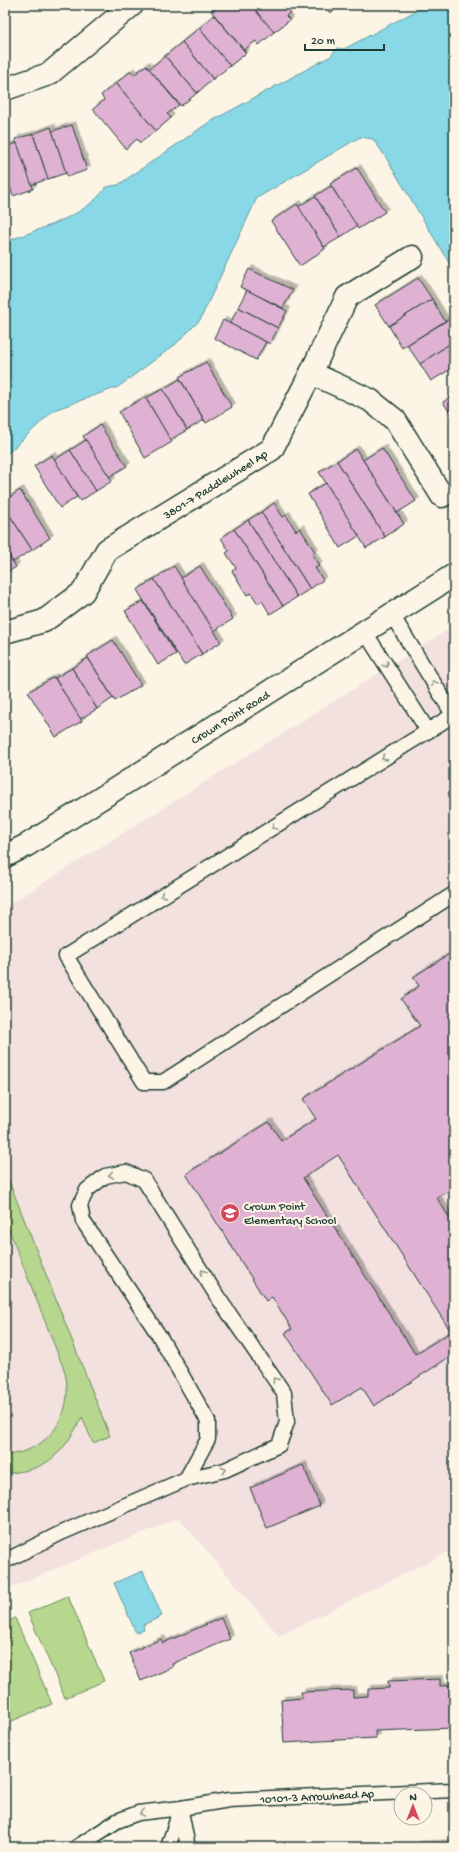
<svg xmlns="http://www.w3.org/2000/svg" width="459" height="1852" font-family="'Gochi Hand',sans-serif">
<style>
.built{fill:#f3e1e0}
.green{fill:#b7d68e;stroke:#6b8a61}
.water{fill:#89d8e7;stroke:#5f9a9f}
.building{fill:#dfb1d3;stroke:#1f3d34;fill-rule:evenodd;filter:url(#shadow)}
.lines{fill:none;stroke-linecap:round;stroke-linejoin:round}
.lane-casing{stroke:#1f3d34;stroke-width:17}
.street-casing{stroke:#1f3d34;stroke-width:25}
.secondary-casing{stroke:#1f3d34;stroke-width:25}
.lane{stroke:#fcf5e5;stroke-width:14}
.street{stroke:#fcf5e5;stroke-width:22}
.secondary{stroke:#fcf5e5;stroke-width:22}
.oneway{stroke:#8e998c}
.labels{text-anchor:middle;stroke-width:4;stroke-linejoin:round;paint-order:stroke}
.street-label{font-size:12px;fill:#1f3d34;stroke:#fcf5e5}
.poi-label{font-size:12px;fill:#1f3d34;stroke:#fcf5e5;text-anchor:start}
</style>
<defs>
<filter id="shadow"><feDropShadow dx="3.5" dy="-3.5" stdDeviation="0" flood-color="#0004"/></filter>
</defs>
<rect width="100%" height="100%" fill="#fcf5e5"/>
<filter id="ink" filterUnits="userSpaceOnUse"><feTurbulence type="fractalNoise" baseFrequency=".025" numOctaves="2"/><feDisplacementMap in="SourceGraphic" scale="8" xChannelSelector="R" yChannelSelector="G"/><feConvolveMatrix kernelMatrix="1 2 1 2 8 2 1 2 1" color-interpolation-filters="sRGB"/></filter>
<g filter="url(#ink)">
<!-- built -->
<polygon class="built" points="454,626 454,1549 279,1636 179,1518 5,1590 5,907"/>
<!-- green -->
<g class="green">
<path d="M 5,1171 L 110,1436 L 93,1443 L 82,1417 C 64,1452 48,1472 5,1473 L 5,1455 C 49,1452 75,1415 65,1372 L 5,1220 Z"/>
<polygon points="68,1596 104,1681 65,1698 28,1613"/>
<polygon points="15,1618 52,1704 12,1721 5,1705 5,1623"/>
</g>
<!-- water -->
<g class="water">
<path d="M 427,5 L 454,5 L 454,271 L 385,156 L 373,139 L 360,137 L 257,198 L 200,320 L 176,344 L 118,387 L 54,410 L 5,456 L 5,242 C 37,229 87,217 106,187 L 118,185 L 208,123 L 331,56 L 337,48 L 344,49 Z"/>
<polygon points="143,1571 162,1616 143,1625 144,1630 136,1633 114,1583"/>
</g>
<!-- building -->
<g class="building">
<polygon points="219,5 251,5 274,32 259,45 256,41 244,50 211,11"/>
<polygon points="251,5 297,5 298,6 286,16 290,20 274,32"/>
<polygon points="325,5 343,5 330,13"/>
<polygon points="214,15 246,53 230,66 199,28"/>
<polygon points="199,28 230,66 213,79 182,42"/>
<polygon points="182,42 213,79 197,93 165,56"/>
<polygon points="165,56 197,93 181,106 149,69"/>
<polygon points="146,65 179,105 167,114 171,118 156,131 116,83 131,71 134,75"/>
<polygon points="116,83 156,131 140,143 137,139 126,149 93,109 104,100 101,95"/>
<polygon points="72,125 87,170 67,177 52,131"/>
<polygon points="51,127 66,173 48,179 33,134"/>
<polygon points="33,134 48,179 31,185 15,139"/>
<polygon points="17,143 33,189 13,196 5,172 5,147"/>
<polygon points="357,168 385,212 358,229 330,184"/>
<polygon points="331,186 357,226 341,237 315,196"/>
<polygon points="315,196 341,237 324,247 298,207"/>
<polygon points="297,204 325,249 300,266 271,221"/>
<polygon points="249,269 293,290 283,308 240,287"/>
<polygon points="418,278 432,299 389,326 375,305"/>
<polygon points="247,290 287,311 278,328 238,307"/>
<polygon points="432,299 445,321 402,348 389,326"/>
<polygon points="238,307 278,328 270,344 230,324"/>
<polygon points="454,316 454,341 420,364 407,345"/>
<polygon points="223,320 266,342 256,360 214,338"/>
<polygon points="454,341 454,367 431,381 420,364"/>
<polygon points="206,362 232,407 206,423 179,377"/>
<polygon points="180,379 204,420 187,430 163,389"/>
<polygon points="163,389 187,430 170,440 146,398"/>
<polygon points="454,395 454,419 443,402"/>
<polygon points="145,397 172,442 145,458 119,412"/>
<polygon points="100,425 127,466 109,477 83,436"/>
<polygon points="86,440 112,481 96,491 70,450"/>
<polygon points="382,448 416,501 397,513 363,460"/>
<polygon points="356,449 404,524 385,537 337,461"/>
<polygon points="70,450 96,491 80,501 54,460"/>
<polygon points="52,455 77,497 60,508 34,466"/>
<polygon points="337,461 385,537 366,548 319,472"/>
<polygon points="326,483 359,536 340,548 308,494"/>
<polygon points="20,490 50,538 32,550 5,508 5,500"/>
<polygon points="274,503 283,517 286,515 296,531 300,528 315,552 312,554 319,566 315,568 323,580 310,589 261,512"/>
<polygon points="5,508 32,550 13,562 5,549"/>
<polygon points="261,512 310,589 297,597 248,520"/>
<polygon points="248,520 297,597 283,606 234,529"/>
<polygon points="234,529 283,606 270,614 262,601 258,604 251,593 247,595 232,571 236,568 226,553 229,551 221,538"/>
<polygon points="5,549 16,567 5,574"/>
<polygon points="174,566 221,642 202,654 154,579"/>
<polygon points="200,566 233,619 214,631 181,578"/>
<polygon points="154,579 202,654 184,665 137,590"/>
<polygon points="143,601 176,654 158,665 125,611"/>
<polygon points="113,640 141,685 115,701 87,656"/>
<polygon points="88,658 113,698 97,709 72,668"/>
<polygon points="72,668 97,709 80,719 55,678"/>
<polygon points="54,677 82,721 56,737 28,692"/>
<path d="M 454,951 L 454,1187 L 437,1198 L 454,1225 L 454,1354 L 374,1406 L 362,1387 L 332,1405 L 285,1333 L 292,1329 L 272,1297 L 266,1301 L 186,1174 L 269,1122 L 281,1141 L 316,1119 L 303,1099 L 420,1026 L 401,999 L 419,986 L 413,977 ZM 338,1155 L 451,1332 L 415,1354 L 303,1178 Z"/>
<polygon points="303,1465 320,1506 267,1528 250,1488"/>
<polygon points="221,1618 230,1639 172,1664 173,1667 141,1681 129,1653 161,1639 163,1643"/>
<polygon points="440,1679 440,1686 454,1685 454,1728 375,1731 376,1738 284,1743 281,1700 302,1698 301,1692 353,1690 353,1697 368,1696 368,1689 389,1688 388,1681"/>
<polygon points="454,1843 454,1847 416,1847 416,1845"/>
</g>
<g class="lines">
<!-- lane casing -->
<g class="lane-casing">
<g id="lane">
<polyline points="392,615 454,716"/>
<polyline points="365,632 428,731 66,956 144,1082 163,1082 454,894"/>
<polyline points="428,731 453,715"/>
<polyline points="5,1561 61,1533 186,1479 225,1470 279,1445 287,1422 284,1393 217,1296 144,1180 126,1172 105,1176 87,1190 80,1205 83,1221 160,1337 208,1421 208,1439 186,1479"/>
<polyline points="181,1811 188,1847"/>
<polyline points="77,1847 117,1821 138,1813 181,1808 229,1800 454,1790"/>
<polyline points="168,1847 181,1808"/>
</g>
</g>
<!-- street casing -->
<g class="street-casing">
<g id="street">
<polyline points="5,89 49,74 132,5"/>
<polyline points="311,373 370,400 395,420 442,496"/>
<polyline points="5,632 44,621 83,592 107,550 272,449 311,373 347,297 412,257"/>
</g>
</g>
<!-- secondary casing -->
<g class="secondary-casing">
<polyline id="secondary" points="5,856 27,845 454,575"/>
</g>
<!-- lane -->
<use href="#lane" class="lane"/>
<!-- street -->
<use href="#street" class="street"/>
<!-- secondary -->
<use href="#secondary" class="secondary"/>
</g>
<!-- one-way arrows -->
<defs><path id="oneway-chevron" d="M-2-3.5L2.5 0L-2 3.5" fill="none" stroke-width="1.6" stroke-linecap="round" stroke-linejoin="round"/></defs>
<g class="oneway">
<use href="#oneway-chevron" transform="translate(386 665) rotate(57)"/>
<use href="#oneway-chevron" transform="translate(434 683) rotate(-121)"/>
<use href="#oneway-chevron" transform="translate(384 758) rotate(148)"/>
<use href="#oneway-chevron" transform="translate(274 827) rotate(148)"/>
<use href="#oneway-chevron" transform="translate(163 895) rotate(148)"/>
<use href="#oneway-chevron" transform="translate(111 1175) rotate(170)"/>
<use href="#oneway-chevron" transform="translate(203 1272) rotate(-122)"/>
<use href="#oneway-chevron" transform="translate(275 1380) rotate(-125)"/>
<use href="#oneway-chevron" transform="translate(224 1470) rotate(-17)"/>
<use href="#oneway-chevron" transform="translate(142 1813) rotate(170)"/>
</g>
</g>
<!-- icons -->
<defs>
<g id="school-disc" transform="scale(1)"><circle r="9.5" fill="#d1495b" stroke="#fcf5e5"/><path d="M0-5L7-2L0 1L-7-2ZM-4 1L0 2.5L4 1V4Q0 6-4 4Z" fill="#fff"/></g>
</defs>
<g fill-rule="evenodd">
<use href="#school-disc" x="230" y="1213"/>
</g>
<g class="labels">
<!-- street labels -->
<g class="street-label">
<text transform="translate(215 484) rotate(-32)" y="4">3801-7 Paddlewheel Ap</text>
<text transform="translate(230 717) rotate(-32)" y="4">Crown Point Road</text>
<text transform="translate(317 1796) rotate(-3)" y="4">10101-3 Arrowhead Ap</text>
</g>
<!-- poi labels -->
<g class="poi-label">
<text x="244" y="1210">Crown Point<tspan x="244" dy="14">Elementary School</tspan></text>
</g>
</g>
<!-- margin -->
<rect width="459" height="1852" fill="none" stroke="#fcf5e5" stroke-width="20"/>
<rect x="10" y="10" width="439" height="1832" fill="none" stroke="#1f3d34" stroke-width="1.5" filter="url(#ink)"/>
<!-- north arrow -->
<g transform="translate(413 1806)"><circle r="19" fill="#fcf5e5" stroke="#a4ab9e"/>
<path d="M0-3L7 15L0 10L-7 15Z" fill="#d1495b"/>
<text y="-6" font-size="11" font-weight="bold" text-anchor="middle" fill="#1f3d34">N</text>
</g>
<!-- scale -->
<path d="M305 44v6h79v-6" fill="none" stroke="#1f3d34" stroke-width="2"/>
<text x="311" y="44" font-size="12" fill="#1f3d34" stroke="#fcf5e5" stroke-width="3" paint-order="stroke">20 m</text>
</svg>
